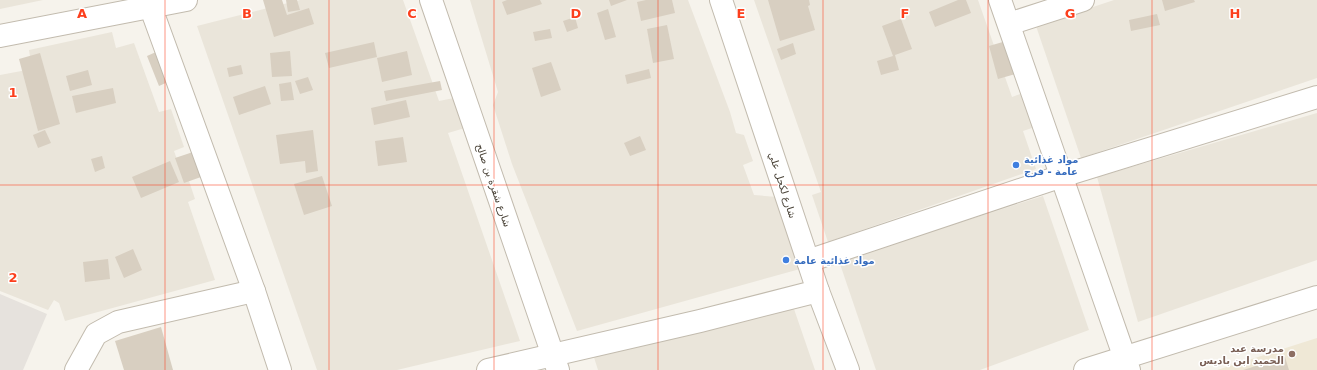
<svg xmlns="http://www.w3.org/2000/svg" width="1317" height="370" font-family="'DejaVu Sans',Vazirmatn,sans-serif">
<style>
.residential{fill:#eae5da}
.industrial{fill:#e6e2dd}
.education{fill:#efe8d6}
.building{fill:#d8cfc1}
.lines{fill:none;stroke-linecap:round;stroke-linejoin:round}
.minor-casing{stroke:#c2bbae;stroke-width:24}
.minor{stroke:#fff;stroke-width:22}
.grid{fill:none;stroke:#fc3f1d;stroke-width:1;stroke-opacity:0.55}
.shop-dot{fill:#3f7fe0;stroke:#fff;stroke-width:1.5}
.education-dot{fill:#8d6e63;stroke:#fff;stroke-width:1.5}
.labels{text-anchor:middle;stroke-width:3;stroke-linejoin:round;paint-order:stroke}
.shop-label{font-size:10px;font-weight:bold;fill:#366cbe;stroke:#fff;text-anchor:start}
.street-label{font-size:10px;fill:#4b4439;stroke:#fff}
.education-label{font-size:10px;font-weight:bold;fill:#785e54;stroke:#fff;text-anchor:end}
.grid-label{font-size:13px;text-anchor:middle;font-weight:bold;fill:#fc3f1d;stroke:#fff;stroke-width:3;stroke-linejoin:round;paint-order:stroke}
</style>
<rect width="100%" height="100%" fill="#f6f3ec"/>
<!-- residential -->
<g class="residential">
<polygon points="0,0 43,0 0,9"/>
<polygon points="300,0 403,0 439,101 454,98 465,128 448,133 520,341 397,370 317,370 197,26"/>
<polygon points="470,0 688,0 730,112 736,133 744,135 753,161 743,165 754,195 777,197 800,269 577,331 512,164 493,105 498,92"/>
<polygon points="754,0 978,0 1012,97 1023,93 1035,127 1023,131 1036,169 828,242 812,195 821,192"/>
<polygon points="1114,0 1317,0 1317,78 1081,158 1036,26"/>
<polygon points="112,32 116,48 134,43 159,112 171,109 184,147 174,151 183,176 187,175 195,199 188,202 215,280 65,321 59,303 54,300 48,310 0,291 0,75 32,69 29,50"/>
<polygon points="1317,113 1317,260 1138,322 1097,177"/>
<polygon points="1043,196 1089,330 980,370 876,370 839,261"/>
<polygon points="794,309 815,370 598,370 592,351 715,327"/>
</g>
<!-- industrial -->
<polygon class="industrial" points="0,294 47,314 23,370 0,370"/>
<!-- education -->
<polygon class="education" points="1317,338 1317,370 1217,370"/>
<!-- building -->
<g class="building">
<polygon points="263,0 282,0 287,15 309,8 314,24 274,37"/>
<polygon points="286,0 297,0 300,10 288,12"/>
<polygon points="507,0 540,0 542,4 507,15 502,2"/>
<polygon points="609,0 627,0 611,6"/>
<polygon points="646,0 672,0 675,13 641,21 637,2"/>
<polygon points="768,0 809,0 810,5 808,6 815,30 780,41"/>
<polygon points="958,0 966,0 971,13 935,27 929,12"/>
<polygon points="1162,0 1194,0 1195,2 1165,11"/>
<polygon points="608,9 616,37 605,40 597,13"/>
<polygon points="1157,14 1160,25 1131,31 1129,20"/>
<polygon points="575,17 578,28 567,32 563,21"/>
<polygon points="901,19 912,49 895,55 899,70 881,75 877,61 893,56 882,26"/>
<polygon points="667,25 674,59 653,63 647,29"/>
<polygon points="550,29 552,38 535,41 533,32"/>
<polygon points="1013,39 1022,72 998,79 989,46"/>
<polygon points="374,42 377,57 329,68 325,53"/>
<polygon points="793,43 796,54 781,60 777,49"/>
<polygon points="290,51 292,76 272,77 270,53"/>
<polygon points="407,51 412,75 382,82 377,58"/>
<polygon points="156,52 168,82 159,86 147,56"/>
<polygon points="40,53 60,124 38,131 19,59"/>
<polygon points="551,62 561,90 541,97 532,68"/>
<polygon points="241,65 243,74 229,77 227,68"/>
<polygon points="649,69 651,78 627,84 625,75"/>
<polygon points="88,70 92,85 70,91 66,76"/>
<polygon points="308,77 313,90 300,94 295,81"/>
<polygon points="440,81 442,90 386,101 384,91"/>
<polygon points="291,82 294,100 281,101 279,84"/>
<polygon points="265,86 271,104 239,115 233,97"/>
<polygon points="113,88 116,103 76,113 72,96"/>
<polygon points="406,100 410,117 374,125 371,108"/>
<polygon points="45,130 51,143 38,148 33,135"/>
<polygon points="313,130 318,171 306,173 305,161 280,164 276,135"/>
<polygon points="640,136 646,150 630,156 624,143"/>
<polygon points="403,137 407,162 378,166 375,141"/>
<polygon points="193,152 201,177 184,183 175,158"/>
<polygon points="102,156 105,168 95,172 91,159"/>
<polygon points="170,161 179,182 141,198 132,177"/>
<polygon points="322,176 332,206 304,215 294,184"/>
<polygon points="133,249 142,270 124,278 115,257"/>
<polygon points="108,259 110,279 85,282 83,262"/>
<polygon points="161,327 173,370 124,370 115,341"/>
<polygon points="1285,357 1289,370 1243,370"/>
</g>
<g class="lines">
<!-- minor casing -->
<g class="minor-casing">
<g id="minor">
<polyline points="148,0 254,291 280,370"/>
<polyline points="431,0 558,370"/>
<polyline points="721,0 818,291 848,370"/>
<polyline points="1000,0 1129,370"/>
<polyline points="1009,24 1083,0"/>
<polyline points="0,36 186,0"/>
<polyline points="808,261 1062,176 1317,97"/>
<polyline points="76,370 96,334 118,322 254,291"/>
<polyline points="488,370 700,321 818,291"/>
<polyline points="1085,370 1317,297"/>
</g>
</g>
<!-- minor -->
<use href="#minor" class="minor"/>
</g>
<!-- grid -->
<path class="grid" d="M 165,0 L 165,370M 329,0 L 329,370M 494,0 L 494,370M 658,0 L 658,370M 823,0 L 823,370M 988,0 L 988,370M 1152,0 L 1152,370M 0,185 L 1317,185"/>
<!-- markers -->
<g class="shop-dot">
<circle cx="1016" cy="165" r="4"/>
<circle cx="786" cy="260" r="4"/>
</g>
<circle class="education-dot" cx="1292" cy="354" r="4"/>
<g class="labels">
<!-- shop labels -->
<g class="shop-label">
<text x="1024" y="163">مواد غذائية<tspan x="1024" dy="12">عامة - فرج</tspan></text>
<text x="794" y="264">مواد غذائية عامة</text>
</g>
<!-- street labels -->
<g class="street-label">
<text transform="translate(494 185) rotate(71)" y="4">شارع شقرة بن صالح</text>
<text transform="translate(783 185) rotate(72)" y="4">شارع لكحل علي</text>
</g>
<!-- education labels -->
<g class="education-label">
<text x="1284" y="352">مدرسة عبد<tspan x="1284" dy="12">الحميد ابن باديس</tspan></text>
</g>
</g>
<g class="grid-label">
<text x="82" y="18">A</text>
<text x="247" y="18">B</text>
<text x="412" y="18">C</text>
<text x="576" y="18">D</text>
<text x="741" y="18">E</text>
<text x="905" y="18">F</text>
<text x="1070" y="18">G</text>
<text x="1235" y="18">H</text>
<text x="13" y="97">1</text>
<text x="13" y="282">2</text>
</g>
</svg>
